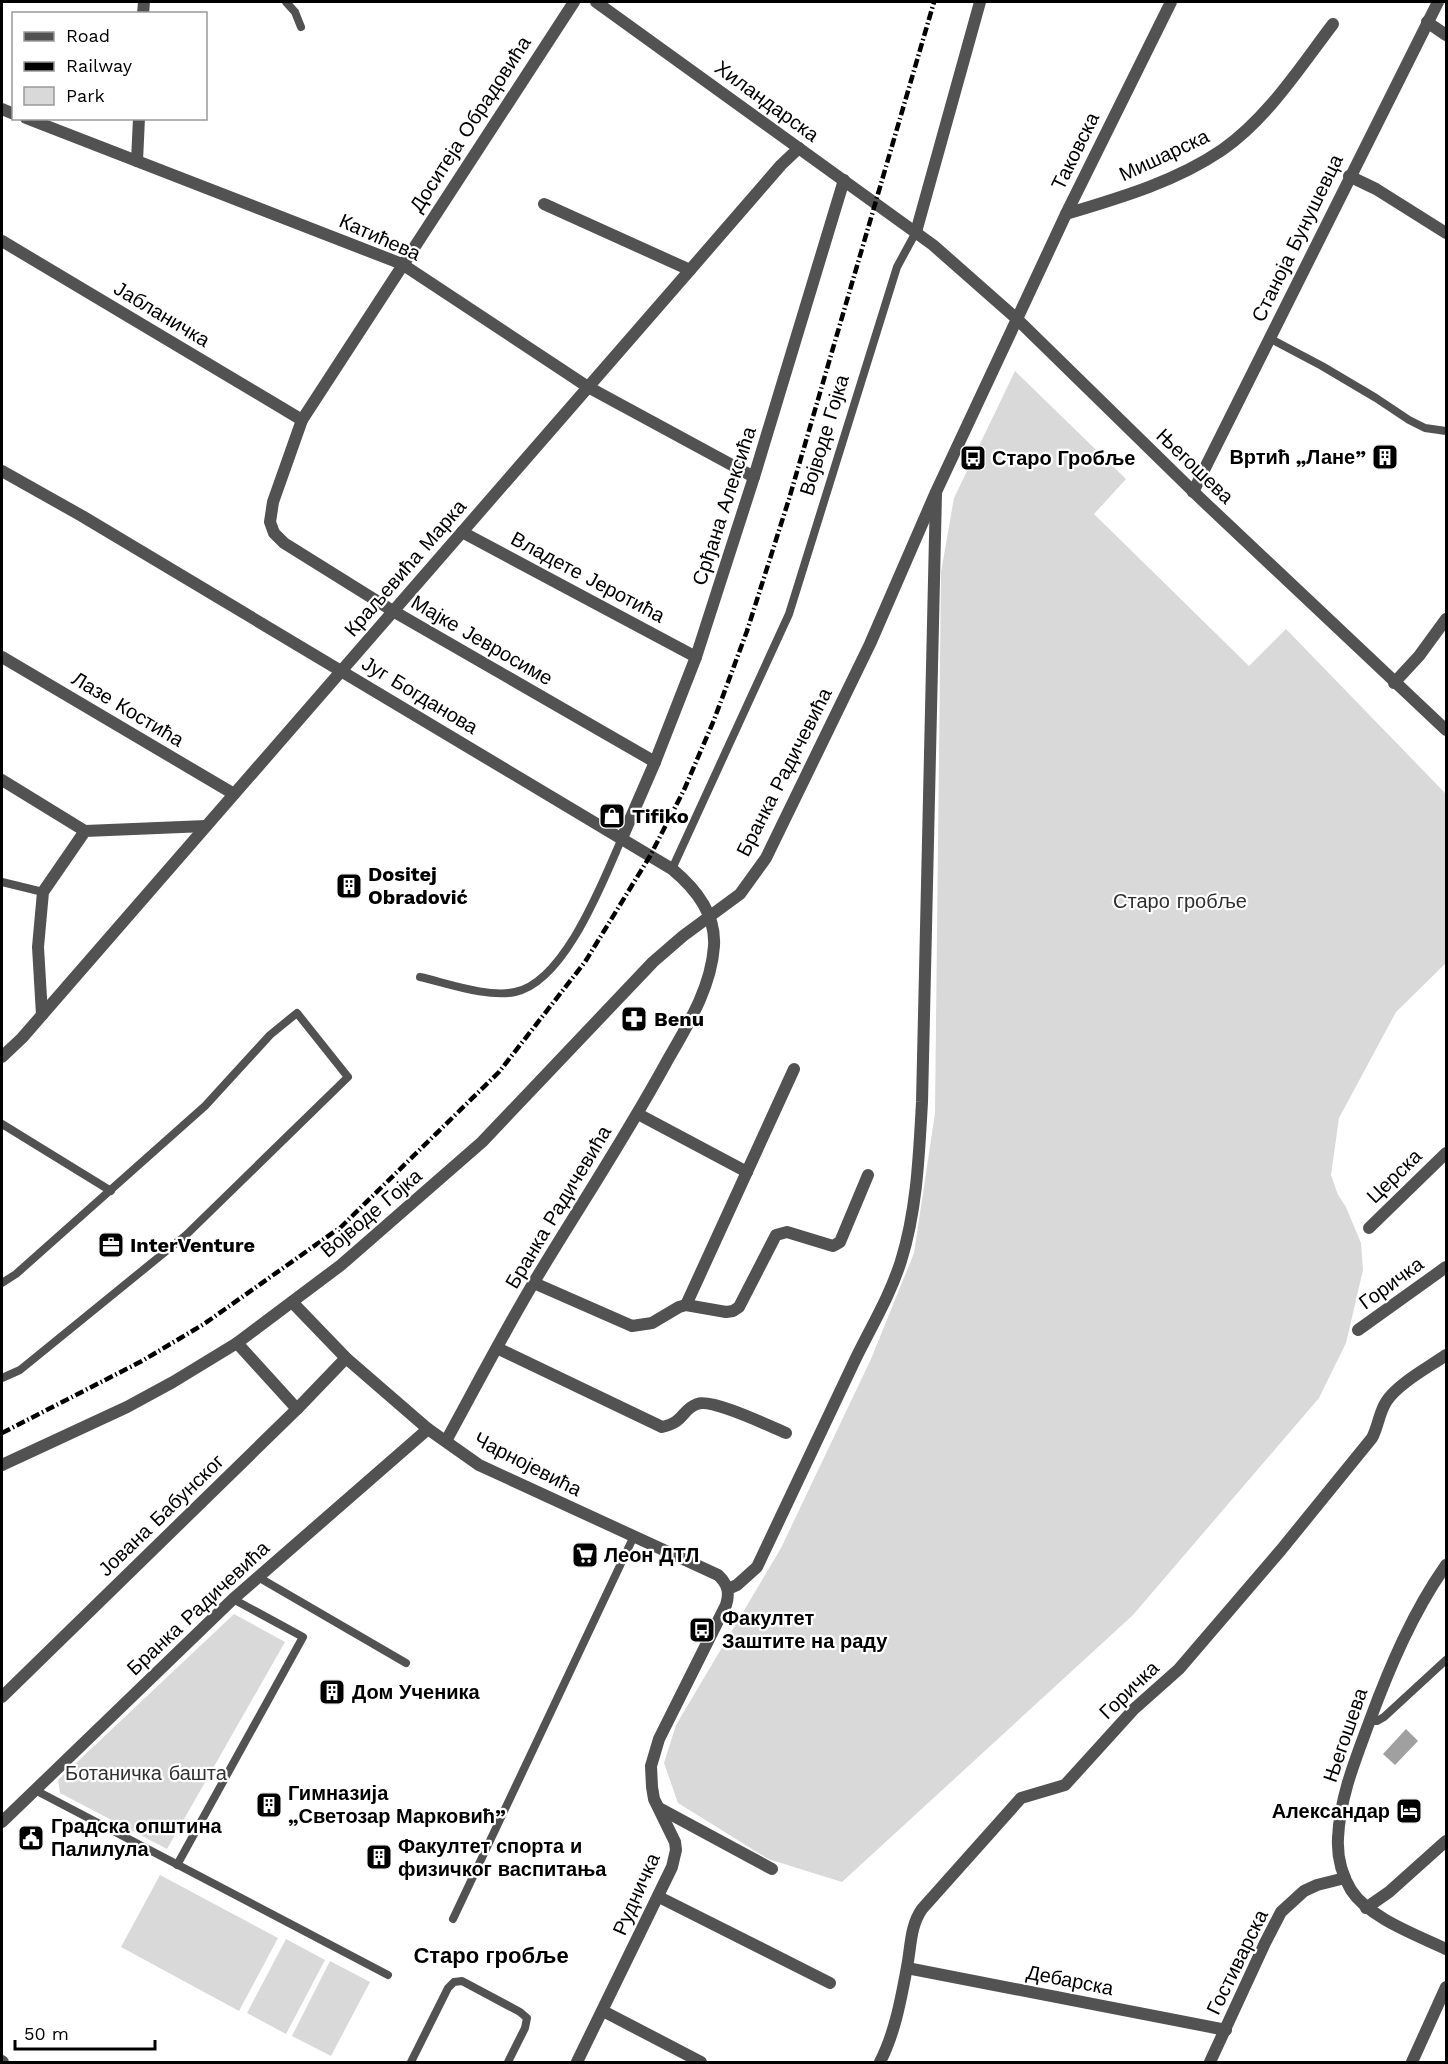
<svg xmlns="http://www.w3.org/2000/svg" width="1448" height="2064" font-family="'Work Sans',sans-serif">
<style>
.green{fill:#d9d9d9}
.water{fill:#a0a0a0}
.lines{fill:none;stroke-linecap:round;stroke-linejoin:round}
.service{stroke:#525252;stroke-width:8}
.pedestrian{stroke:#525252;stroke-width:12}
.minor{stroke:#525252;stroke-width:12}
.tertiary{stroke:#525252;stroke-width:12}
.rail{stroke:#000;stroke-width:4.5;stroke-dasharray:9 3 1.5 3;stroke-linecap:butt}
.labels{text-anchor:middle;stroke-width:4.5;stroke-linejoin:round;paint-order:stroke}
.street-label{font-size:20px;fill:#000;stroke:#fff}
.poi-label{font-size:20px;font-weight:bold;fill:#000;stroke:#fff;text-anchor:start}
.park-label{font-size:20px;fill:#303030;stroke:#fff}
.quarter-label{font-size:22px;font-weight:bold;fill:#000;stroke:#fff}
</style>
<rect width="100%" height="100%" fill="#fff"/>
<!-- green -->
<g class="green">
<polygon points="1015,371 1126,479 1094,514 1249,666 1286,629 1446,794 1446,963 1396,1012 1339,1118 1331,1175 1338,1195 1346,1207 1361,1243 1363,1270 1346,1343 1319,1398 1133,1615 842,1882 768,1859 678,1803 664,1763 676,1725 781,1548 871,1359 914,1253 935,1113 941,572 954,498"/>
<polygon points="234,1614 285,1642 167,1849 60,1793 58,1780"/>
<polygon points="160,1875 278,1938 239,2011 121,1947"/>
<polygon points="286,1939 325,1960 286,2034 247,2013"/>
<polygon points="330,1961 370,1982 331,2056 292,2036"/>
</g>
<!-- water -->
<polygon class="water" points="1406,1729 1418,1741 1395,1765 1383,1754"/>
<g class="lines">
<!-- service -->
<g class="service">
<polyline points="286,2 295,12 301,27"/>
<polyline points="1269,338 1322,366 1376,398 1409,420 1425,428 1446,431"/>
<polyline points="672,869 789,614 897,267 916,232"/>
<polyline points="2,882 43,892"/>
<path d="M 420,977 C 447,983 488,998 515,992 C 565,982 603,881 622,838"/>
<polyline points="2,1124 111,1191"/>
<polyline points="2,1283 16,1274 205,1106 270,1035 297,1013 348,1077 186,1235 20,1370 2,1378"/>
<polyline points="258,1577 406,1663"/>
<polyline points="1370,1721 1377,1721 1384,1717 1446,1660"/>
<polyline points="35,1790 388,1975"/>
<polyline points="177,1865 303,1637 233,1599"/>
<polyline points="453,1919 634,1536"/>
<polyline points="411,2062 448,1988 454,1982 462,1981 520,2012 527,2018 525,2028 508,2062"/>
</g>
<!-- pedestrian -->
<path class="pedestrian" d="M 728,1589 L 737,1585 L 757,1567 C 790,1498 822,1429 855,1360 C 871,1327 890,1296 901,1261 C 917,1210 919,1155 922,1102 L 936,493"/>
<!-- minor -->
<g class="minor">
<polyline points="574,2 302,420 273,502 270,522 274,533 284,543 393,611 655,762"/>
<polyline points="1171,2 1066,214 1017,319 1201,499 1446,730"/>
<polyline points="143,14 144,2"/>
<polyline points="1427,22 1446,35"/>
<polyline points="2,109 14,114"/>
<polyline points="26,118 402,264 588,387 754,477"/>
<polyline points="137,161 139,118"/>
<polyline points="1349,176 1376,189 1446,233"/>
<polyline points="544,204 690,270"/>
<path d="M 1066,214 C 1119,198 1175,182 1222,150 C 1268,118 1300,67 1333,24"/>
<polyline points="2,241 302,420"/>
<path d="M 2,471 L 82,516 L 672,869 C 695,888 716,914 714,946 C 711,989 687,1026 666,1063 C 625,1138 578,1209 534,1282 C 503,1334 475,1388 446,1441"/>
<polyline points="1193,492 1438,2"/>
<polyline points="462,532 696,657"/>
<polyline points="2,657 234,794"/>
<polyline points="1394,683 1419,656 1446,619"/>
<polyline points="2,780 85,831"/>
<polyline points="622,838 655,762 696,657 754,477 844,180"/>
<polyline points="42,1015 38,947 43,892 85,831 206,826"/>
<polyline points="2,1057 22,1038 690,270 781,165 799,148"/>
<polyline points="638,1114 747,1172"/>
<polyline points="1369,1228 1446,1153"/>
<polyline points="534,1283 632,1326 652,1323 679,1307 686,1305 726,1312 733,1311 739,1307 776,1235 787,1232 833,1246 840,1242 868,1175"/>
<path d="M 292,1302 L 346,1358 L 428,1429 L 479,1465 L 718,1575 C 728,1584 730,1593 726,1605 L 659,1739 L 651,1766 L 652,1787 L 654,1799 L 675,1842 L 676,1850 L 672,1867 L 577,2062"/>
<polyline points="686,1305 794,1069"/>
<polyline points="1358,1330 1446,1267"/>
<polyline points="237,1343 297,1409"/>
<path d="M 497,1348 L 662,1427 C 685,1422 681,1410 697,1404 C 712,1398 769,1426 786,1433"/>
<path d="M 1446,1565 C 1413,1612 1390,1666 1370,1720 C 1356,1758 1340,1796 1338,1838 C 1337,1856 1342,1875 1351,1890 C 1369,1918 1417,1935 1446,1949"/>
<polyline points="2,1697 297,1409 346,1358"/>
<polyline points="659,1808 772,1869"/>
<polyline points="2,1822 233,1599 428,1429"/>
<polyline points="659,1897 830,1983"/>
<polyline points="1366,1908 1389,1892 1446,1841"/>
<polyline points="907,1968 1226,2030"/>
<polyline points="603,2011 701,2062"/>
<polyline points="2,2061 3,2062"/>
<path d="M 880,2062 C 895,2033 901,1999 907,1967 C 911,1947 910,1926 922,1909 L 1021,1798 L 1065,1785 L 1134,1709 L 1179,1669 L 1281,1550 L 1372,1438 C 1378,1427 1379,1413 1386,1402 C 1397,1384 1429,1367 1446,1355"/>
<polyline points="1210,2062 1265,1943 1281,1912 1304,1891 1317,1885 1345,1878"/>
<polyline points="1412,2062 1446,1987"/>
</g>
<!-- tertiary -->
<g class="tertiary">
<polyline points="916,232 980,2"/>
<polyline points="2,1465 127,1407 173,1382 237,1343 341,1265 482,1142 653,962 683,936 740,894 766,858 870,644 936,492 1017,319 933,245 596,2"/>
</g>
<!-- rail -->
<polyline class="rail" points="2,1433 142,1361 204,1324 341,1227 499,1072 585,962 650,856 684,790 714,720 747,631 789,499 934,2"/>
</g>
<!-- icons -->
<defs>
<g id="building-square" transform="scale(1.35)"><rect x="-9" y="-9" width="18" height="18" rx="4" fill="#000" stroke="#fff"/><path d="M-4-6H4V6H1V3H-1V6H-4ZM-2.5-4.3h1.7v1.8h-1.7ZM.8-4.3h1.7v1.8H.8ZM-2.5-1h1.7V.8h-1.7ZM.8-1h1.7V.8H.8Z" fill="#fff"/></g>
<g id="bus-square" transform="scale(1.35)"><rect x="-9" y="-9" width="18" height="18" rx="4" fill="#000" stroke="#fff"/><path d="M-5-6H5V4H4V6H2V4H-2V6H-4V4H-5ZM-3.5-4V0h7V-4ZM-3.5 1.2v1.5H-2V1.2ZM2 1.2v1.5H3.5V1.2Z" fill="#fff"/></g>
<g id="shop-square" transform="scale(1.35)"><rect x="-9" y="-9" width="18" height="18" rx="4" fill="#000" stroke="#fff"/><path d="M-5-2.5h2.3a2.7 3.5 0 0 1 5.4 0H5L5.5 6h-11ZM-1.5-2.5h3a1.5 2.3 0 0 0-3 0Z" fill="#fff"/></g>
<g id="pharmacy-square" transform="scale(1.35)"><rect x="-9" y="-9" width="18" height="18" rx="4" fill="#000" stroke="#fff"/><path d="M-2-6h4v4h4v4h-4v4h-4v-4h-4v-4h4Z" fill="#fff"/></g>
<g id="office-square" transform="scale(1.35)"><rect x="-9" y="-9" width="18" height="18" rx="4" fill="#000" stroke="#fff"/><path d="M-6-3h4V-5.5h4V-3h4V5H-6ZM-1-4.5V-3h2v-1.5ZM-6 0V1H6V0Z" fill="#fff"/></g>
<g id="supermarket-square" transform="scale(1.35)"><rect x="-9" y="-9" width="18" height="18" rx="4" fill="#000" stroke="#fff"/><path d="M-6-5.5h2.5l.6 2H6L4.5 2H-2.5L-4.4-4H-6ZM-1.5 3.2a1.3 1.3 0 1 0 .1 0ZM3 3.2a1.3 1.3 0 1 0 .1 0Z" fill="#fff"/></g>
<g id="hotel-square" transform="scale(1.35)"><rect x="-9" y="-9" width="18" height="18" rx="4" fill="#000" stroke="#fff"/><path d="M-6-4.5h1.5V1H6V5H4.5V3h-9V5H-6ZM-4 0a1.8 1.8 0 1 1 3.6 0ZM.5 0V-2.5h3Q6-2.5 6 0Z" fill="#fff"/></g>
<g id="civic-square" transform="scale(1.35)"><rect x="-9" y="-9" width="18" height="18" rx="4" fill="#000" stroke="#fff"/><path d="M-.6-6.5H3V-4.5H.6V-3L4-1V1h2V6H-6V1h2V-1L-.6-3ZM-1.2 2.5V6h2.4V2.5Z" fill="#fff"/></g>
</defs>
<g fill-rule="evenodd">
<use href="#building-square" x="1385" y="457"/>
<use href="#bus-square" x="973" y="458"/>
<use href="#shop-square" x="612" y="816"/>
<use href="#building-square" x="349" y="886"/>
<use href="#pharmacy-square" x="634" y="1019"/>
<use href="#office-square" x="111" y="1245"/>
<use href="#supermarket-square" x="585" y="1555"/>
<use href="#bus-square" x="702" y="1630"/>
<use href="#building-square" x="332" y="1692"/>
<use href="#building-square" x="269" y="1805"/>
<use href="#hotel-square" x="1409" y="1811"/>
<use href="#civic-square" x="31" y="1838"/>
<use href="#building-square" x="379" y="1857"/>
</g>
<g class="labels">
<!-- street labels -->
<g class="street-label">
<text transform="translate(767 101) rotate(36)" y="7">Хиландарска</text>
<text transform="translate(470 124) rotate(-57)" y="7">Доситеја Обрадовића</text>
<text transform="translate(1075 151) rotate(-64)" y="7">Таковска</text>
<text transform="translate(1164 155) rotate(-25)" y="7">Мишарска</text>
<text transform="translate(380 237) rotate(24)" y="7">Катићева</text>
<text transform="translate(1297 238) rotate(-64)" y="7">Станоја Бунушевца</text>
<text transform="translate(162 314) rotate(31)" y="7">Јабланичка</text>
<text transform="translate(824 435) rotate(-73)" y="7">Војводе Гојка</text>
<text transform="translate(1195 466) rotate(44)" y="7">Његошева</text>
<text transform="translate(724 506) rotate(-72)" y="7">Срђана Алексића</text>
<text transform="translate(405 568) rotate(-49)" y="7">Краљевића Марка</text>
<text transform="translate(588 577) rotate(28)" y="7">Владете Јеротића</text>
<text transform="translate(482 640) rotate(30)" y="7">Мајке Јевросиме</text>
<text transform="translate(420 695) rotate(31)" y="7">Југ Богданова</text>
<text transform="translate(128 709) rotate(31)" y="7">Лазе Костића</text>
<text transform="translate(784 772) rotate(-63)" y="7">Бранка Радичевића</text>
<text transform="translate(1394 1176) rotate(-44)" y="7">Церска</text>
<text transform="translate(558 1207) rotate(-59)" y="7">Бранка Радичевића</text>
<text transform="translate(371 1213) rotate(-40)" y="7">Војводе Гојка</text>
<text transform="translate(1391 1283) rotate(-36)" y="7">Горичка</text>
<text transform="translate(528 1464) rotate(27)" y="7">Чарнојевића</text>
<text transform="translate(161 1515) rotate(-44)" y="7">Јована Бабунског</text>
<text transform="translate(198 1608) rotate(-43)" y="7">Бранка Радичевића</text>
<text transform="translate(1129 1690) rotate(-44)" y="7">Горичка</text>
<text transform="translate(1345 1735) rotate(-71)" y="7">Његошева</text>
<text transform="translate(636 1894) rotate(-66)" y="7">Рудничка</text>
<text transform="translate(1237 1962) rotate(-64)" y="7">Гостиварска</text>
<text transform="translate(1070 1980) rotate(11)" y="7">Дебарска</text>
</g>
<!-- poi labels -->
<g class="poi-label">
<text x="1366" y="464" text-anchor="end">Вртић „Лане”</text>
<text x="992" y="465">Старо Гробље</text>
<text x="632" y="823">Tifiko</text>
<text x="368" y="881">Dositej<tspan x="368" dy="23">Obradović</tspan></text>
<text x="654" y="1026">Benu</text>
<text x="130" y="1252">InterVenture</text>
<text x="604" y="1562">Леон ДТЛ</text>
<text x="722" y="1625">Факултет<tspan x="722" dy="23">Заштите на раду</tspan></text>
<text x="352" y="1699">Дом Ученика</text>
<text x="288" y="1800">Гимназија<tspan x="288" dy="23">„Светозар Марковић”</tspan></text>
<text x="1390" y="1818" text-anchor="end">Александар</text>
<text x="51" y="1833">Градска општина<tspan x="51" dy="23">Палилула</tspan></text>
<text x="398" y="1853">Факултет спорта и<tspan x="398" dy="23">физичког васпитања</tspan></text>
</g>
<!-- park labels -->
<g class="park-label">
<text x="1180" y="908">Старо гробље</text>
<text x="146" y="1780">Ботаничка башта</text>
</g>
<!-- quarter labels -->
<g class="quarter-label">
<text x="491" y="1963">Старо гробље</text>
</g>
</g>
<!-- border -->
<rect width="1448" height="2064" fill="none" stroke="#000000" stroke-width="6"/>
<!-- legend -->
<rect x="12" y="12" width="195" height="108" fill="#ffffff" stroke="#999999" stroke-width="1.5"/>
<rect x="24" y="32" width="30" height="9" fill="#525252" stroke="#999999" stroke-width="1.5"/>
<text x="66" y="42" font-size="18" fill="#000000">Road</text>
<rect x="24" y="62" width="30" height="9" fill="#000000" stroke="#999999" stroke-width="1.5"/>
<text x="66" y="72" font-size="18" fill="#000000">Railway</text>
<rect x="24" y="87" width="30" height="18" fill="#d9d9d9" stroke="#999999" stroke-width="1.5"/>
<text x="66" y="102" font-size="18" fill="#000000">Park</text>
<!-- scale -->
<path d="M15 2040v9h140v-9" fill="none" stroke="#000000" stroke-width="3"/>
<text x="24" y="2040" font-size="18" fill="#000000" stroke="#ffffff" stroke-width="4.5" paint-order="stroke">50 m</text>
</svg>
